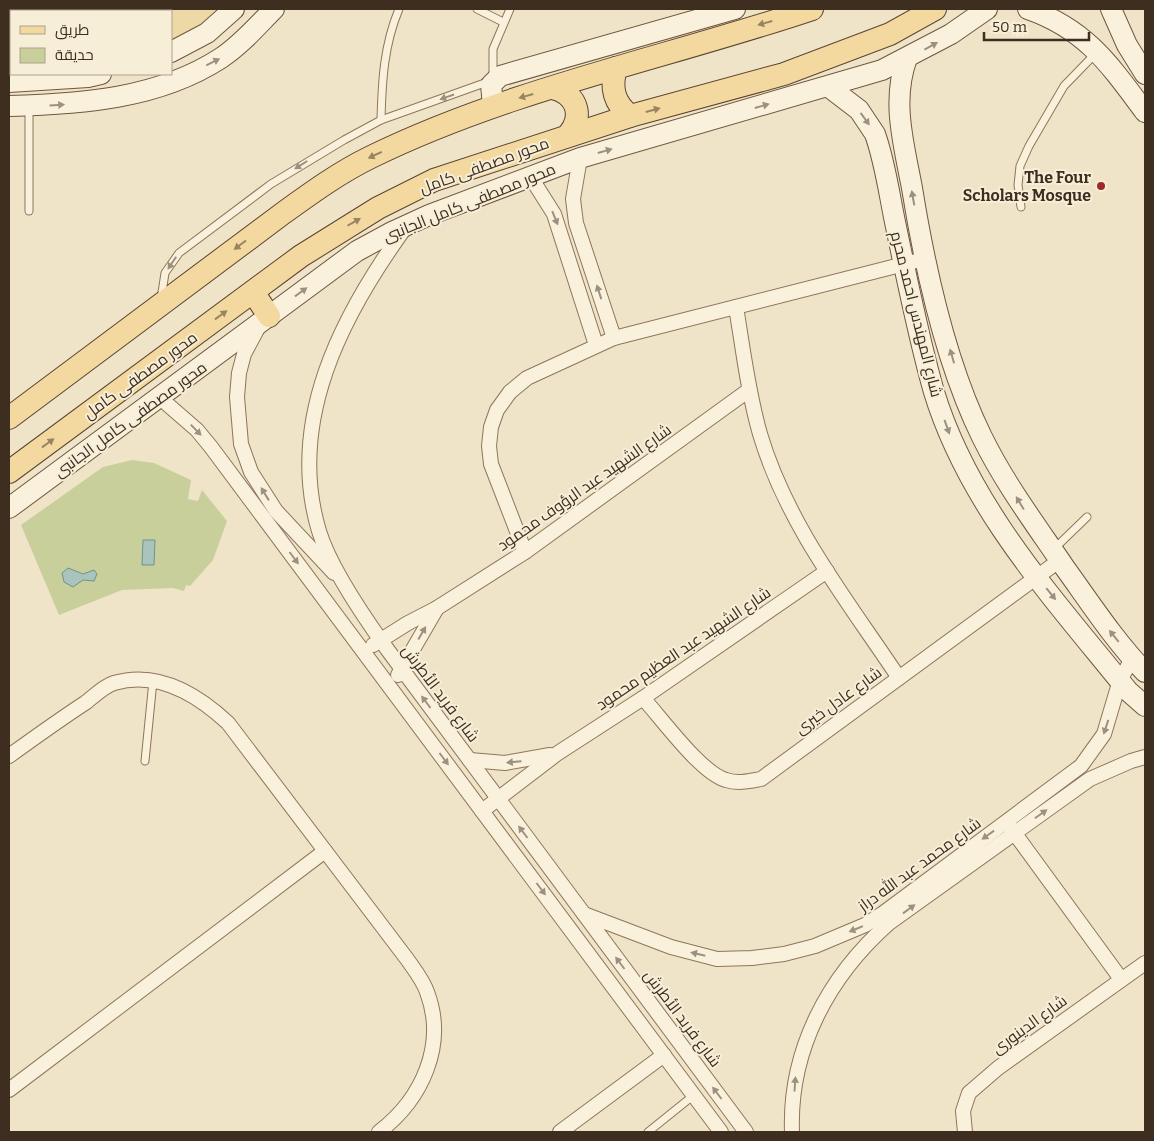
<svg xmlns="http://www.w3.org/2000/svg" width="1154" height="1141" font-family="Bitter,Cairo,serif">
<style>
.green{fill:#c9cf9b}
.sand{fill:#ecd9a5}
.water{fill:#a9c4bc;stroke:#6f938a}
.lines{fill:none;stroke-linecap:round;stroke-linejoin:round}
.lane-casing{stroke:#8d765c;stroke-width:9}
.street-casing{stroke:#8d765c;stroke-width:16}
.secondary-casing{stroke:#6f573f;stroke-width:22}
.primary-casing{stroke:#5b4430;stroke-width:24}
.lane{stroke:#faf1dc;stroke-width:7}
.street{stroke:#faf1dc;stroke-width:14}
.secondary{stroke:#faf1dc;stroke-width:20}
.primary{stroke:#f3d9a0;stroke-width:22}
.oneway{fill:#988460}
.oneway2{fill:#9c907e}
.poi-dot{fill:#9e2a2b;stroke:#f7eed8;stroke-width:2}
.labels{text-anchor:middle;stroke-width:4;stroke-linejoin:round;paint-order:stroke}
.street-label{font-size:16px;fill:#3d2e20;stroke:#f7eed8}
.poi-label{font-size:16px;font-weight:bold;fill:#3d2e20;stroke:#f7eed8;text-anchor:end}
</style>
<rect width="100%" height="100%" fill="#f0e4c8"/>
<!-- green -->
<polygon class="green" points="132,460 154,463 191,480 188,499 198,501 202,490 227,521 213,560 190,586 186,585 184,591 173,588 122,590 59,615 21,525 103,467"/>
<!-- sand -->
<polygon class="sand" points="9,9 234,9 171,52 171,11 11,11 11,74 9,82"/>
<!-- water -->
<g class="water">
<polygon points="143,540 155,540 154,565 142,565"/>
<polygon points="68,568 83,574 94,570 97,574 94,581 83,580 73,587 64,582 62,573"/>
</g>
<g class="lines">
<!-- lane casing -->
<g class="lane-casing">
<g id="lane">
<polyline points="477,9 503,22"/>
<path d="M 381,120 C 382,80 384,45 399,9"/>
<polyline points="1021,207 1018,185 1020,166 1029,146 1064,86 1096,53"/>
<polyline points="29,211 29,106"/>
<polyline points="161,299 165,273 179,253 271,184 344,140 381,120 493,80 493,49 510,9"/>
<polyline points="1055,548 1087,517"/>
<polyline points="145,761 153,681"/>
<polyline points="648,1132 694,1095"/>
</g>
</g>
<!-- street casing -->
<g class="street-casing">
<g id="street">
<polyline points="580,158 573,199 576,223 614,338"/>
<polyline points="530,176 554,214 596,345"/>
<path d="M 405,228 C 342,315 286,421 319,531 C 330,568 364,617 387,649 L 746,1132"/>
<path d="M 736,307 C 743,349 748,392 760,434 C 787,525 847,600 899,678"/>
<polyline points="259,326 244,354 239,373 237,397 241,444 251,472 276,511 334,573"/>
<polyline points="159,397 197,430 211,447 721,1132"/>
<polyline points="525,552 491,464 489,446 491,427 497,410 510,392 527,378 614,338 924,259"/>
<polyline points="373,645 408,623 437,608 525,552 749,390"/>
<polyline points="398,675 437,608"/>
<path d="M 643,698 C 662,719 701,773 726,780 C 738,784 750,781 761,779 L 1060,560"/>
<path d="M 9,756 C 34,738 59,720 85,703 C 93,697 104,686 114,683 C 158,670 197,694 228,723 L 407,959 C 414,969 423,980 427,992 C 447,1045 422,1099 379,1132"/>
<polyline points="470,760 505,763 550,755"/>
<polyline points="482,811 558,753 643,698 827,571"/>
<polyline points="1010,827 1121,979"/>
<polyline points="584,914 671,947 717,959 752,958 784,954 815,946 865,925 882,914 1081,766 1104,734 1120,680 1132,659"/>
<polyline points="9,1090 325,851"/>
<polyline points="560,1132 664,1055"/>
<path d="M 792,1132 C 789,1050 828,977 889,923 L 1090,779 L 1131,761 L 1145,757"/>
<polyline points="965,1132 963,1111 969,1093 998,1068 1145,963"/>
</g>
</g>
<!-- secondary casing -->
<g class="secondary-casing">
<g id="secondary">
<path d="M 1028,9 C 1086,29 1110,65 1145,112"/>
<polyline points="1111,9 1127,45 1145,74"/>
<polyline points="171,52 207,33 234,9"/>
<path d="M 907,58 C 891,101 904,145 912,188 C 925,269 946,364 982,437 C 1005,484 1036,525 1065,568 C 1091,604 1115,641 1145,672"/>
<polyline points="9,82 88,77 101,74"/>
<path d="M 829,87 L 859,110 L 875,134 C 885,162 889,193 895,222 C 907,279 918,336 934,392 C 969,507 1054,599 1128,691 L 1145,706"/>
<polyline points="493,105 491,85 500,76 735,9"/>
<path d="M 9,106 C 81,104 158,99 221,58 C 241,45 257,26 274,9"/>
<polyline points="9,508 357,251 392,232 429,215 580,158 882,70 951,34 987,9"/>
</g>
</g>
<!-- primary casing -->
<g class="primary-casing">
<g id="primary">
<path d="M 616,68 C 610,88 614,103 630,116"/>
<path d="M 553,88 C 577,94 584,116 569,134"/>
<polyline points="253,292 269,316"/>
<path d="M 9,418 L 282,214 C 311,193 340,172 371,157 C 510,89 666,58 812,9"/>
<polyline points="9,472 301,256 378,208 434,180 630,116 784,74 890,34 935,9"/>
</g>
</g>
<!-- lane -->
<use href="#lane" class="lane"/>
<!-- street -->
<use href="#street" class="street"/>
<!-- secondary -->
<use href="#secondary" class="secondary"/>
<!-- primary -->
<use href="#primary" class="primary"/>
</g>
<!-- one-way arrows -->
<defs><path id="oneway-solid" d="M-6-.8H1V-3.2L6.5 0L1 3.2V.8H-6Z" transform="scale(1.25)"/></defs>
<g class="oneway">
<use href="#oneway-solid" transform="translate(765 23) rotate(164)"/>
<use href="#oneway-solid" transform="translate(526 96) rotate(164)"/>
<use href="#oneway-solid" transform="translate(653 110) rotate(-15)"/>
<use href="#oneway-solid" transform="translate(375 155) rotate(155)"/>
<use href="#oneway-solid" transform="translate(354 222) rotate(-30)"/>
<use href="#oneway-solid" transform="translate(240 245) rotate(143)"/>
<use href="#oneway-solid" transform="translate(221 315) rotate(-36)"/>
<use href="#oneway-solid" transform="translate(48 443) rotate(-36)"/>
</g>
<g class="oneway2">
<use href="#oneway-solid" transform="translate(931 46) rotate(-29)"/>
<use href="#oneway-solid" transform="translate(213 62) rotate(-26)"/>
<use href="#oneway-solid" transform="translate(447 97) rotate(161)"/>
<use href="#oneway-solid" transform="translate(57 105) rotate(-3)"/>
<use href="#oneway-solid" transform="translate(762 106) rotate(-16)"/>
<use href="#oneway-solid" transform="translate(865 119) rotate(54)"/>
<use href="#oneway-solid" transform="translate(605 151) rotate(-16)"/>
<use href="#oneway-solid" transform="translate(301 165) rotate(148)"/>
<use href="#oneway-solid" transform="translate(913 198) rotate(-100)"/>
<use href="#oneway-solid" transform="translate(555 218) rotate(68)"/>
<use href="#oneway-solid" transform="translate(172 263) rotate(124)"/>
<use href="#oneway-solid" transform="translate(301 292) rotate(-36)"/>
<use href="#oneway-solid" transform="translate(599 292) rotate(-108)"/>
<use href="#oneway-solid" transform="translate(952 356) rotate(-106)"/>
<use href="#oneway-solid" transform="translate(947 427) rotate(70)"/>
<use href="#oneway-solid" transform="translate(196 430) rotate(46)"/>
<use href="#oneway-solid" transform="translate(265 494) rotate(-122)"/>
<use href="#oneway-solid" transform="translate(1020 503) rotate(-121)"/>
<use href="#oneway-solid" transform="translate(294 558) rotate(53)"/>
<use href="#oneway-solid" transform="translate(1051 594) rotate(51)"/>
<use href="#oneway-solid" transform="translate(422 633) rotate(-60)"/>
<use href="#oneway-solid" transform="translate(1114 636) rotate(-129)"/>
<use href="#oneway-solid" transform="translate(426 702) rotate(-127)"/>
<use href="#oneway-solid" transform="translate(1106 727) rotate(108)"/>
<use href="#oneway-solid" transform="translate(444 759) rotate(53)"/>
<use href="#oneway-solid" transform="translate(514 762) rotate(175)"/>
<use href="#oneway-solid" transform="translate(1041 814) rotate(-35)"/>
<use href="#oneway-solid" transform="translate(523 832) rotate(-127)"/>
<use href="#oneway-solid" transform="translate(988 835) rotate(144)"/>
<use href="#oneway-solid" transform="translate(541 889) rotate(53)"/>
<use href="#oneway-solid" transform="translate(909 909) rotate(-36)"/>
<use href="#oneway-solid" transform="translate(856 929) rotate(158)"/>
<use href="#oneway-solid" transform="translate(698 954) rotate(-167)"/>
<use href="#oneway-solid" transform="translate(620 963) rotate(-127)"/>
<use href="#oneway-solid" transform="translate(795 1084) rotate(-86)"/>
<use href="#oneway-solid" transform="translate(717 1093) rotate(-127)"/>
</g>
<!-- markers -->
<circle class="poi-dot" cx="1101" cy="186" r="5"/>
<g class="labels">
<!-- street labels -->
<g class="street-label">
<text transform="translate(484 165) rotate(-20)" y="6">محور مصطفى كامل</text>
<text transform="translate(469 202) rotate(-22)" y="6">محور مصطفى كامل الجانبى</text>
<text transform="translate(917 314) rotate(76)" y="6">شارع المهندس احمد محرم</text>
<text transform="translate(140 375) rotate(-36)" y="6">محور مصطفى كامل</text>
<text transform="translate(130 419) rotate(-36)" y="6">محور مصطفى كامل الجانبى</text>
<text transform="translate(584 487) rotate(-35)" y="6">شارع الشهيد عبد الرؤوف محمود</text>
<text transform="translate(683 648) rotate(-34)" y="6">شارع الشهيد عبد العظيم محمود</text>
<text transform="translate(441 693) rotate(53)" y="6">شارع فريد الأطرش</text>
<text transform="translate(838 700) rotate(-36)" y="6">شارع عادل خيرى</text>
<text transform="translate(919 864) rotate(-36)" y="6">شارع محمد عبد الله دراز</text>
<text transform="translate(683 1018) rotate(53)" y="6">شارع فريد الأطرش</text>
<text transform="translate(1029 1024) rotate(-36)" y="6">شارع الدينورى</text>
</g>
<!-- poi labels -->
<g class="poi-label">
<text x="1091" y="183">The Four<tspan x="1091" dy="18">Scholars Mosque</tspan></text>
</g>
</g>
<!-- border -->
<rect width="1154" height="1141" fill="none" stroke="#3d2e20" stroke-width="20"/>
<!-- legend -->
<rect x="10" y="10" width="162" height="65" fill="#f7eed8" stroke="#ada18e"/>
<rect x="20" y="26" width="25" height="8" fill="#f3d9a0" stroke="#ada18e"/>
<text x="55" y="35" font-size="15" fill="#3d2e20">طريق</text>
<rect x="20" y="48" width="25" height="15" fill="#c9cf9b" stroke="#ada18e"/>
<text x="55" y="60" font-size="15" fill="#3d2e20">حديقة</text>
<!-- scale -->
<path d="M984 32v8h105v-8" fill="none" stroke="#3d2e20" stroke-width="2.5"/>
<text x="992" y="32" font-size="15" fill="#3d2e20" stroke="#f7eed8" stroke-width="4" paint-order="stroke">50 m</text>
</svg>
